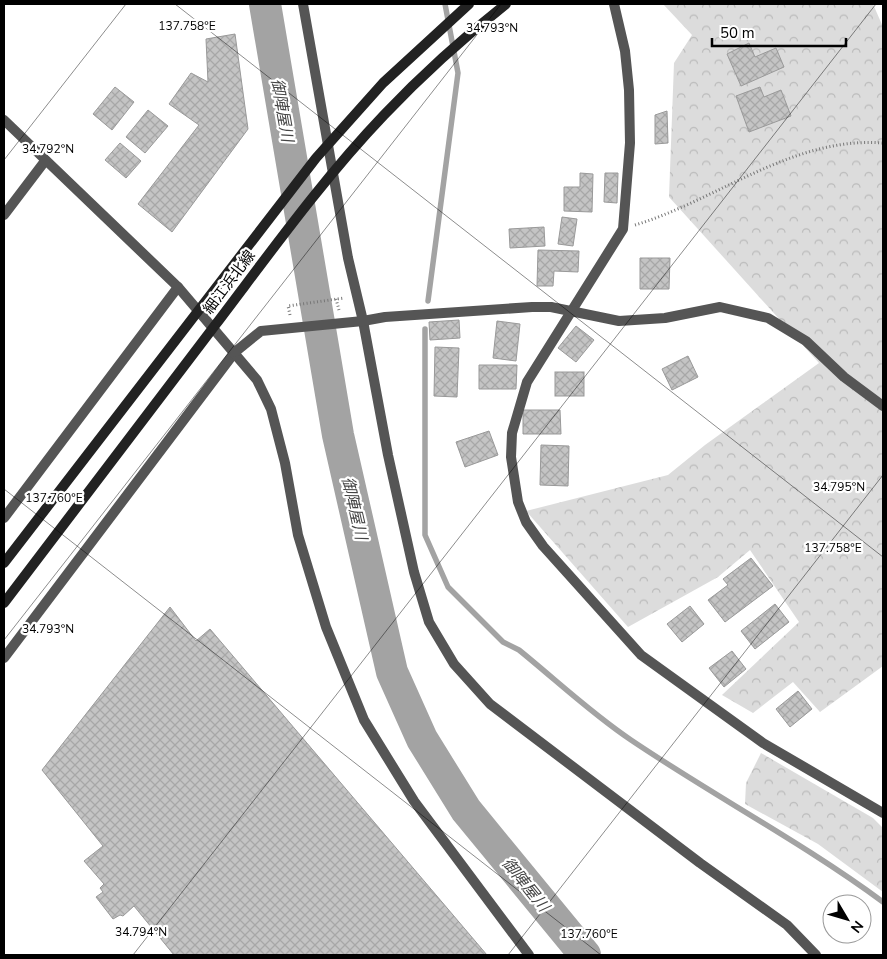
<svg xmlns="http://www.w3.org/2000/svg" width="887" height="959" font-family="'Nunito Sans','Noto Sans JP',sans-serif">
<style>
.forest{fill:url(#forest-crowns)}
.lines{fill:none;stroke-linecap:round;stroke-linejoin:round}
.stream{stroke:#a3a3a3;stroke-width:5.5}
.river{stroke:#a3a3a3;stroke-width:32}
.building{fill:url(#building-cross-hatch);stroke:#999}
.path{stroke:#777;stroke-width:3;stroke-dasharray:1 2.5;stroke-linecap:butt}
.minor{stroke:#555;stroke-width:10}
.tertiary{stroke:#555;stroke-width:10}
.secondary-bridge{stroke:#222;stroke-width:10}
.ticks{fill:none;stroke:#000;stroke-width:1;stroke-opacity:0.45}
.labels{text-anchor:middle;stroke-width:4.5;stroke-linejoin:round;paint-order:stroke}
.street-label{font-size:15px;fill:#000;stroke:#fff}
.water-label{font-size:16px;font-style:italic;fill:#444;stroke:#fff}
.ticks-label{font-size:12px;text-anchor:middle;fill:#000;stroke:#fff;stroke-width:4.5;stroke-linejoin:round;paint-order:stroke}
</style>
<defs>
<pattern id="forest-crowns" width="20" height="18" patternUnits="userSpaceOnUse" patternTransform="scale(1.25)"><rect width="20" height="18" fill="#dcdcdc"/><path d="M2 6a3 3 0 1 1 6 0M12 15a3 3 0 1 1 6 0" fill="none" stroke="#bbb"/></pattern>
<pattern id="building-cross-hatch" width="8" height="8" patternUnits="userSpaceOnUse" patternTransform="scale(1.25)"><rect width="8" height="8" fill="#c4c4c4"/><path d="M0 0l8 8M0 8l8-8" fill="none" stroke="#a7a7a7"/></pattern>
</defs>
<rect width="100%" height="100%" fill="#fff"/>
<!-- forest -->
<g class="forest">
<polygon points="663,4 873,4 883,27 883,666 820,712 793,682 753,713 722,695 799,622 750,550 718,577 628,627 526,511 668,475 705,445 819,363 669,197 674,63 692,35"/>
<polygon points="761,753 873,818 883,828 883,892 818,844 745,804 746,783"/>
</g>
<g class="lines">
<!-- stream -->
<g class="stream">
<polyline points="428,301 458,73 445,4"/>
<path d="M 425,329 L 425,535 L 448,587 L 503,642 L 519,650 C 556,680 592,714 631,740 C 714,796 803,843 883,902"/>
</g>
<!-- river -->
<polyline class="river" points="265,4 338,435 392,672 422,739 466,810 585,955"/>
</g>
<!-- building -->
<g class="building">
<polygon points="235,34 248,129 172,232 138,204 199,125 169,104 191,73 208,82 206,39"/>
<polygon points="749,43 755,57 776,48 784,67 741,86 727,54"/>
<polygon points="115,87 134,102 112,130 93,114"/>
<polygon points="760,87 764,97 781,90 791,116 749,132 736,96"/>
<polygon points="148,110 168,126 145,153 126,137"/>
<polygon points="667,111 668,143 655,144 655,115"/>
<polygon points="120,143 141,161 126,178 105,160"/>
<polygon points="580,173 593,174 592,212 564,211 564,187 580,187"/>
<polygon points="605,173 618,173 617,203 604,202"/>
<polygon points="562,217 577,219 573,246 558,244"/>
<polygon points="544,227 545,246 510,248 509,229"/>
<polygon points="538,250 579,251 578,272 554,271 553,286 537,286"/>
<polygon points="640,258 670,258 669,289 640,289"/>
<polygon points="459,320 460,338 430,340 429,322"/>
<polygon points="497,321 520,324 516,361 493,358"/>
<polygon points="576,326 594,340 576,362 558,348"/>
<polygon points="435,347 459,348 457,397 434,396"/>
<polygon points="688,356 698,377 672,390 662,369"/>
<polygon points="479,365 517,365 516,389 479,389"/>
<rect x="555" y="372" width="29" height="24"/>
<polygon points="523,410 560,410 561,434 523,434"/>
<polygon points="489,431 498,455 465,467 456,442"/>
<polygon points="541,445 569,446 568,486 540,485"/>
<polygon points="751,558 773,586 725,622 708,600 728,585 723,579"/>
<polygon points="775,604 789,622 755,649 741,631"/>
<polygon points="690,606 704,624 682,642 667,624"/>
<polygon points="170,607 196,641 210,629 487,955 174,955 134,906 123,916 120,915 113,919 96,897 103,892 100,888 104,884 84,861 103,846 42,770"/>
<polygon points="732,651 746,669 724,687 709,668"/>
<polygon points="798,691 812,709 790,727 776,709"/>
</g>
<g class="lines">
<!-- path -->
<g class="path">
<path d="M 635,225 C 718,200 793,136 883,143"/>
<polyline points="336,299 339,310"/>
<polyline points="290,315 288,306 344,298"/>
</g>
<!-- minor -->
<g class="minor">
<polyline points="614,4 625,51 629,90 630,143 623,229 527,382 512,433 511,457 518,502 526,522 543,546 641,655 763,743 883,813"/>
<polyline points="4,120 178,287 4,518"/>
<polyline points="4,215 45,161"/>
<polyline points="4,658 235,352"/>
</g>
<!-- tertiary -->
<g class="tertiary">
<polyline points="303,4 348,258 363,321 388,455 414,572 429,622 454,664 490,704 700,863 787,925 816,955"/>
<polyline points="178,287 257,380 271,409 285,463 298,535 326,627 364,720 414,801 529,955"/>
<polyline points="235,352 261,331 363,321 385,317 532,307 551,307 619,321 665,318 720,307 768,318 806,341 844,377 883,406"/>
</g>
<!-- secondary-bridge -->
<g class="secondary-bridge">
<polyline points="4,563 316,158 383,83 469,4"/>
<path d="M 4,603 C 75,510 145,417 216,324 C 270,253 322,180 384,115 C 422,75 463,38 506,4"/>
</g>
</g>
<!-- ticks -->
<path class="ticks" d="M 175,4 L 883,557M 4,160 L 126,4M 4,489 L 601,955M 4,640 L 501,4M 133,955 L 876,4M 508,955 L 883,475"/>
<g class="labels">
<!-- street labels -->
<g class="street-label">
<text transform="translate(229 282) rotate(-53)" y="5">細江浜北線</text>
</g>
<!-- water labels -->
<g class="water-label">
<text transform="translate(283 110) rotate(80)" y="6">御陣屋川</text>
<text transform="translate(355 508) rotate(77)" y="6">御陣屋川</text>
<text transform="translate(526 884) rotate(51)" y="6">御陣屋川</text>
</g>
</g>
<g class="ticks-label">
<text x="187" y="30">137.758°E</text>
<text x="492" y="32">34.793°N</text>
<text x="48" y="153">34.792°N</text>
<text x="839" y="491">34.795°N</text>
<text x="54" y="502">137.760°E</text>
<text x="833" y="552">137.758°E</text>
<text x="48" y="633">34.793°N</text>
<text x="141" y="936">34.794°N</text>
<text x="589" y="938">137.760°E</text>
</g>
<!-- border -->
<rect width="887" height="959" fill="none" stroke="#000000" stroke-width="10"/>
<!-- north arrow -->
<g transform="translate(847 919) rotate(128)"><circle r="24" fill="#ffffff" stroke="#999999"/>
<path d="M0-4L9 19L0 12L-9 19Z" fill="#000000"/>
<text y="-8" font-size="14" font-weight="bold" text-anchor="middle" fill="#000000">N</text>
</g>
<!-- scale -->
<path d="M712 38v8h134v-8" fill="none" stroke="#000000" stroke-width="2.5"/>
<text x="720" y="38" font-size="15" fill="#000000" stroke="#ffffff" stroke-width="4" paint-order="stroke">50 m</text>
</svg>
